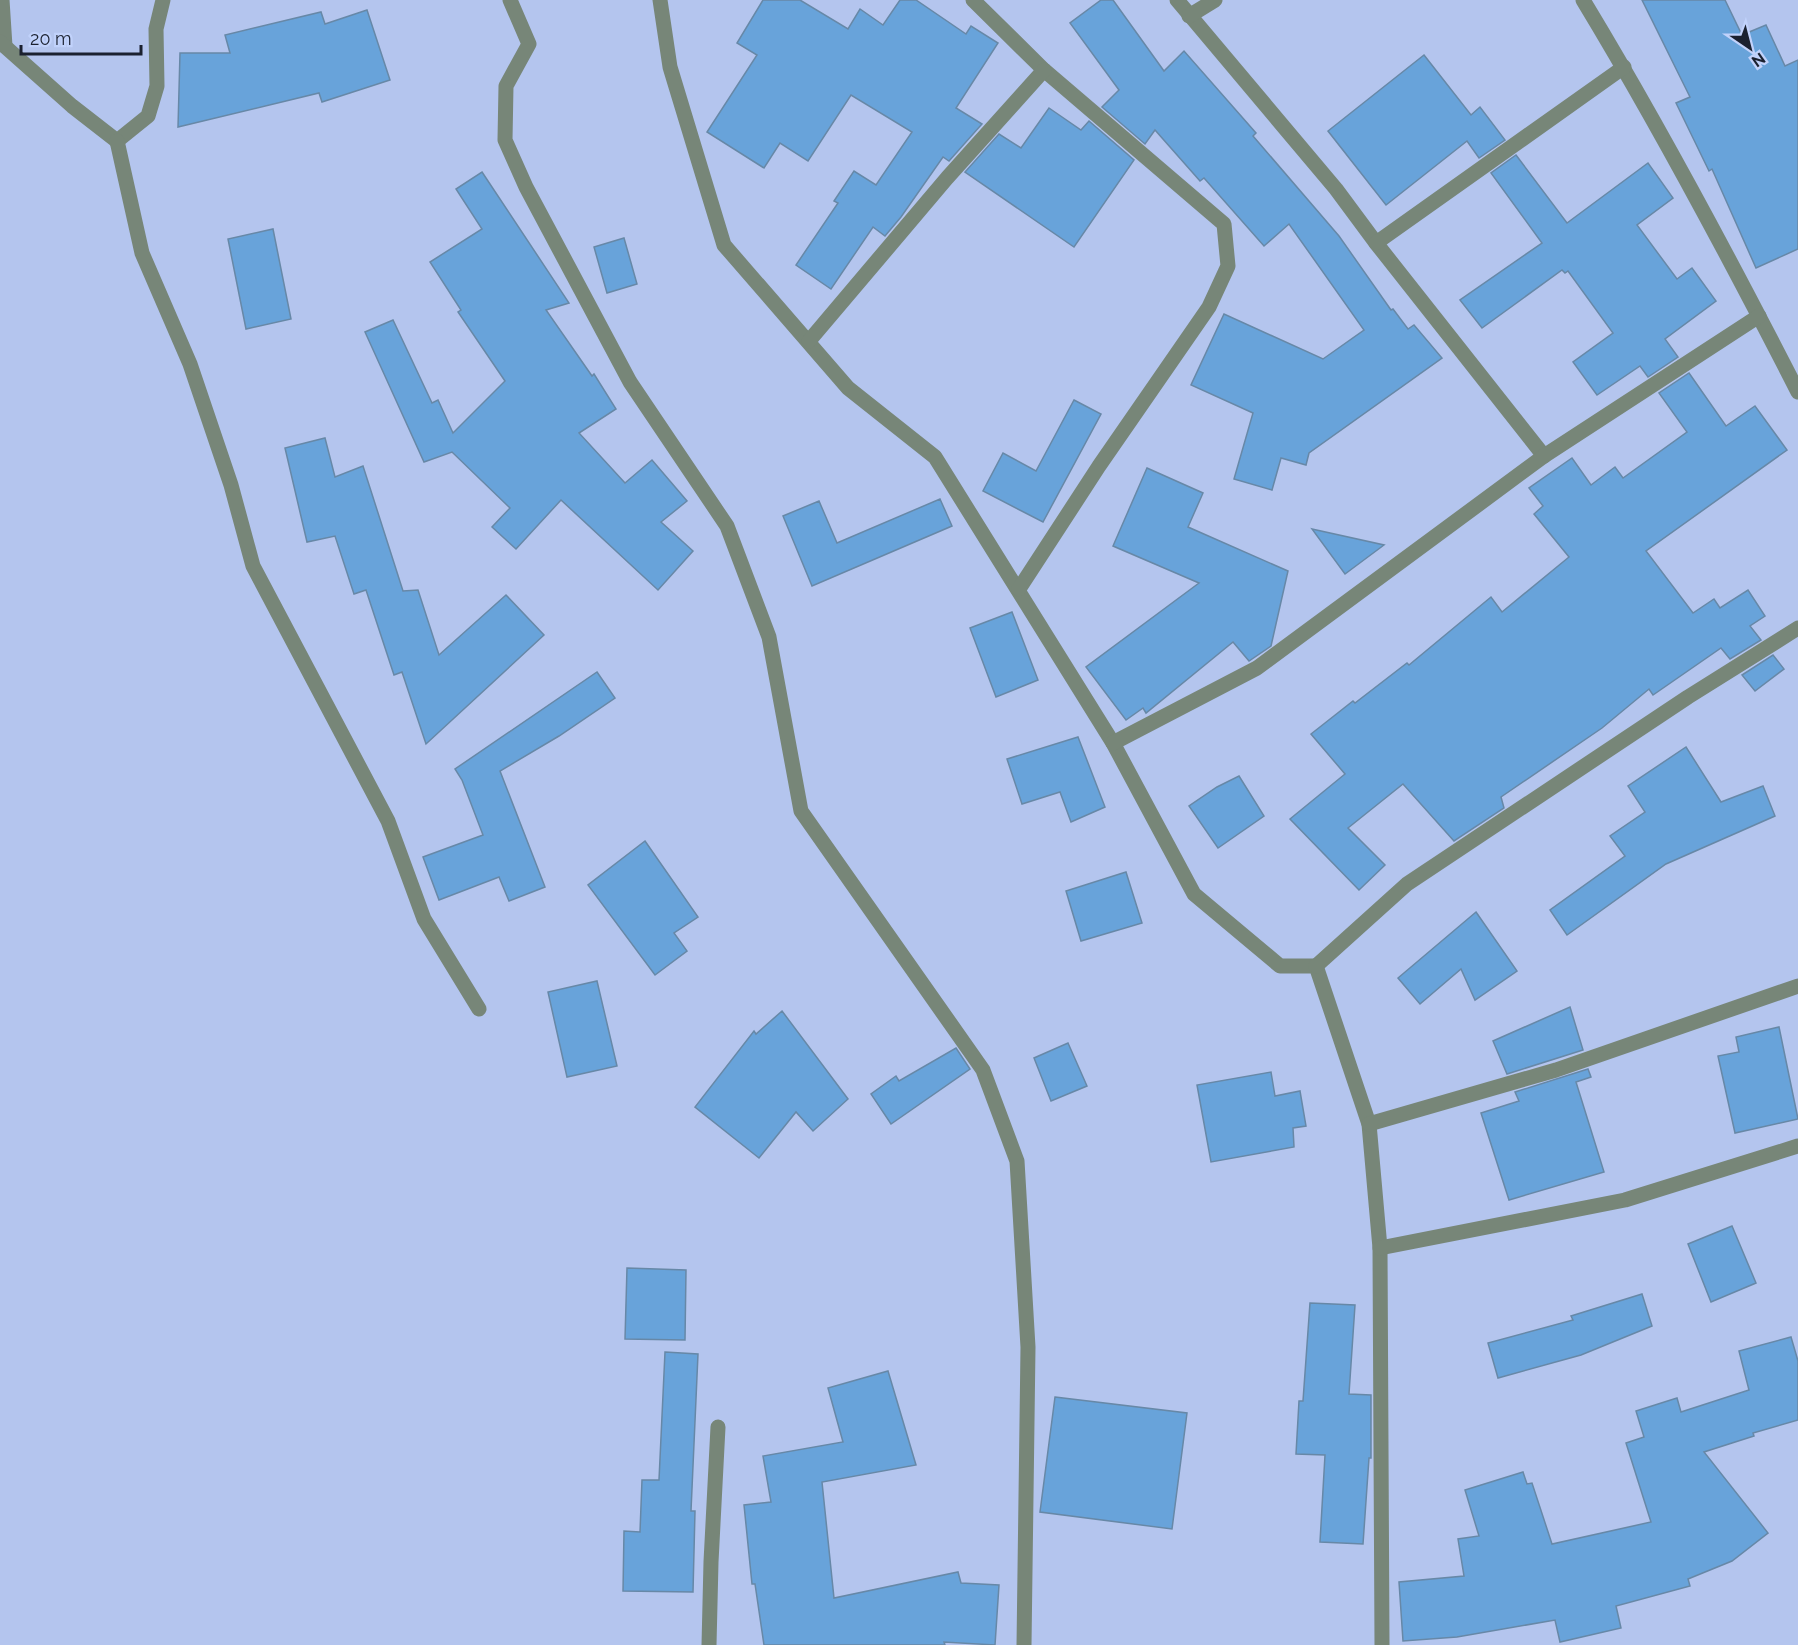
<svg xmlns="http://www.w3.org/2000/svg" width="1798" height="1645" font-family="Raleway,sans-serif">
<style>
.building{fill:#68a3da;stroke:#6788a7;stroke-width:1.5}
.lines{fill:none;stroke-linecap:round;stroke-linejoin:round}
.street{stroke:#778678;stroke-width:15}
</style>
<rect width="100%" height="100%" fill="#b4c5ee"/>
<!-- building -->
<g class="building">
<polygon points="763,0 800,0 848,29 860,9 883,25 900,0 916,0 966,34 971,26 998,43 956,108 982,124 949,161 943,157 901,217 885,236 873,227 831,289 796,265 838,203 834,201 854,171 876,185 912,132 851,95 808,161 780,143 764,168 707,132 757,55 737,43"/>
<polygon points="1101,0 1113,0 1164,71 1184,51 1256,133 1253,136 1339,236 1391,310 1393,309 1408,329 1414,325 1442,358 1309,453 1306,465 1281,458 1272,490 1234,479 1253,413 1191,385 1224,314 1323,359 1364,330 1289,224 1264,246 1204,178 1200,181 1155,130 1145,144 1102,107 1119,90 1070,23"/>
<polygon points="1642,0 1725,0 1742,35 1766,25 1785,66 1798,60 1798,249 1756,268 1712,169 1709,171 1676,103 1690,97"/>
<polygon points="367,10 390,80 322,102 319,93 178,127 180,53 230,53 225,35 321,12 325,24"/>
<polygon points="1424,55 1471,115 1480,107 1505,140 1479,158 1467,141 1386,205 1328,131"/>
<polygon points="1049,108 1081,130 1089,121 1134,160 1074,247 965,172 999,134 1021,148"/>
<polygon points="1516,155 1567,223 1648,163 1673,198 1637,225 1677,279 1692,268 1716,301 1665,339 1678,357 1648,377 1640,366 1597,395 1573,362 1613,333 1568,271 1565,273 1562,270 1482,328 1460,300 1542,243 1491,173"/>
<polygon points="482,172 569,303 546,310 592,376 594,374 616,409 579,433 625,483 652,460 687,501 661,522 693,551 658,590 561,500 516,549 492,527 510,508 452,452 424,462 365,332 393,320 432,403 438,400 453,433 505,381 458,312 461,310 430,262 482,229 456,189"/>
<polygon points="273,229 291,319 246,329 228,239"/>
<polygon points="624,238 637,284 607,293 594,247"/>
<polygon points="1689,373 1726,426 1755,406 1787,450 1646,551 1693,613 1714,599 1720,608 1748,590 1765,616 1750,626 1761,640 1730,659 1721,648 1653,695 1649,689 1602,728 1501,797 1504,808 1454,841 1403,784 1348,828 1385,865 1359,890 1290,819 1345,774 1311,734 1353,701 1355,703 1407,663 1409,665 1491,597 1502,612 1569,557 1534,514 1543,506 1529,488 1572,458 1591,485 1615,467 1623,478 1687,432 1659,393"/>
<polygon points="1074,400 1101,414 1043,522 983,491 1003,453 1036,471"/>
<polygon points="325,438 335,477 363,466 403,591 418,590 439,655 506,595 544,635 426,744 402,672 394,675 366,590 354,594 335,536 307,542 285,448"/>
<polygon points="1147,468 1203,493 1188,527 1288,571 1271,646 1249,661 1233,642 1146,713 1143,708 1126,720 1086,667 1199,583 1113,546"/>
<polygon points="940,499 952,526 812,586 783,516 819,501 837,543"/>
<polygon points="1312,529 1384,545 1345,574"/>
<polygon points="1012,612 1038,680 996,697 970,628"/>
<polygon points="1773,655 1784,669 1755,691 1742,675"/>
<polygon points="597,672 615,698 559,736 500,771 545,887 509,901 499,877 439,900 423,857 483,835 462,780 455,769"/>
<polygon points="1078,737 1105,807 1071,822 1060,792 1022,804 1007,759"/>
<polygon points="1686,747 1721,802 1763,786 1775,816 1666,864 1567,935 1550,910 1625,856 1610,836 1645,812 1628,786"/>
<polygon points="1239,776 1264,816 1218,848 1189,806 1217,787"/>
<polygon points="645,841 698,917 674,933 687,951 655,975 588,885"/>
<polygon points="1126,872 1142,923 1081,941 1066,891"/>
<polygon points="1476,912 1517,971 1475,1000 1461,969 1420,1004 1398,978"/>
<polygon points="597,981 617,1066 567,1077 548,992"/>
<polygon points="1570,1007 1583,1050 1507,1074 1493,1041"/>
<polygon points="782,1011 848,1099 813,1131 796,1112 759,1158 695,1107 754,1031 756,1034"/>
<polygon points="1779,1027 1798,1119 1735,1133 1718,1056 1739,1052 1736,1037"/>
<polygon points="1068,1043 1087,1086 1051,1101 1034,1058"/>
<polygon points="956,1048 970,1069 891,1124 871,1094 896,1076 899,1081"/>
<polygon points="1588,1069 1591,1077 1576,1082 1604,1172 1509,1200 1481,1113 1519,1101 1515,1092"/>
<polygon points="1271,1072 1275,1096 1300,1091 1306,1126 1293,1128 1294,1147 1211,1162 1197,1085"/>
<polygon points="1732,1226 1756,1283 1711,1302 1688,1244"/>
<polygon points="627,1268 686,1270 685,1340 625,1339"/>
<polygon points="1642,1294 1652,1326 1581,1355 1498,1378 1488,1343 1573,1320 1571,1316"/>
<polygon points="1310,1303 1355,1305 1349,1394 1371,1395 1371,1458 1369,1458 1363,1544 1320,1542 1325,1455 1296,1454 1299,1401 1303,1401"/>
<polygon points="1791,1337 1798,1361 1798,1420 1753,1433 1754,1436 1704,1452 1768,1533 1732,1561 1688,1579 1690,1586 1616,1606 1621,1628 1560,1642 1555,1620 1457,1637 1403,1641 1399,1582 1464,1576 1458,1539 1479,1536 1465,1490 1523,1472 1527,1484 1532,1483 1552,1544 1651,1522 1626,1443 1644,1437 1636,1411 1677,1398 1681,1412 1749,1390 1739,1351"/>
<polygon points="665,1352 698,1354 691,1511 695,1511 693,1592 623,1591 624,1531 640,1532 642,1480 659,1480"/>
<polygon points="888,1371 916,1465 822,1482 834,1598 958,1572 961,1583 999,1585 995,1645 944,1642 945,1645 764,1645 755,1584 752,1584 744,1505 771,1502 763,1456 843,1442 828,1388"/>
<polygon points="1055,1397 1187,1413 1172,1529 1040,1512"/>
</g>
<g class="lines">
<!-- street -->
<g class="street">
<polyline points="2,0 5,46"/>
<polyline points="510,0 529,44 506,86 505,140 526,187 630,382 727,526 769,637 801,811 983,1070 1017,1161 1028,1347 1024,1645"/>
<polyline points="660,0 670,67 724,245 848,388 935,457 1113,743 1194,894 1280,966 1316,966 1369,1124 1380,1248 1382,1645"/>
<polyline points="973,0 1044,70 1224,224 1228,266 1209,307 1099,466 1019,589"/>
<polyline points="1177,0 1336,189 1376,243 1544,456"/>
<path d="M 1583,0 C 1660,127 1730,259 1798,392"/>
<polyline points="1189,16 1215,0"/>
<polyline points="0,42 72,106 117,141 148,116 157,86 156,29 163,0"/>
<polyline points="117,141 142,253 190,364 231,485 253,566 388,821 424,919 479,1009"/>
<polyline points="1376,243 1624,67"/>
<polyline points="809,341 947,178 1044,70"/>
<polyline points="1113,743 1257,668 1544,456 1759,316"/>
<polyline points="1316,966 1407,884 1688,697 1798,628"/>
<polyline points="1369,1124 1556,1070 1798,986"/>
<polyline points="1380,1248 1625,1200 1798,1146"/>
<polyline points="709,1645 711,1562 718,1427"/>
</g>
</g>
<!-- north arrow -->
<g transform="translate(1750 48) rotate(145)" stroke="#c1d2fb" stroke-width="4.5" paint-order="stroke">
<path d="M0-4.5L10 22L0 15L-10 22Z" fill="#1b2130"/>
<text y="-9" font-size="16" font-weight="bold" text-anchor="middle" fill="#1b2130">N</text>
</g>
<!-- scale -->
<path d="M21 45v9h120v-9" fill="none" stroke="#1b2130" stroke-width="3"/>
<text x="30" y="45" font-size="18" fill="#1b2130" stroke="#c1d2fb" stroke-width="4.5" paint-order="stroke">20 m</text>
</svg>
